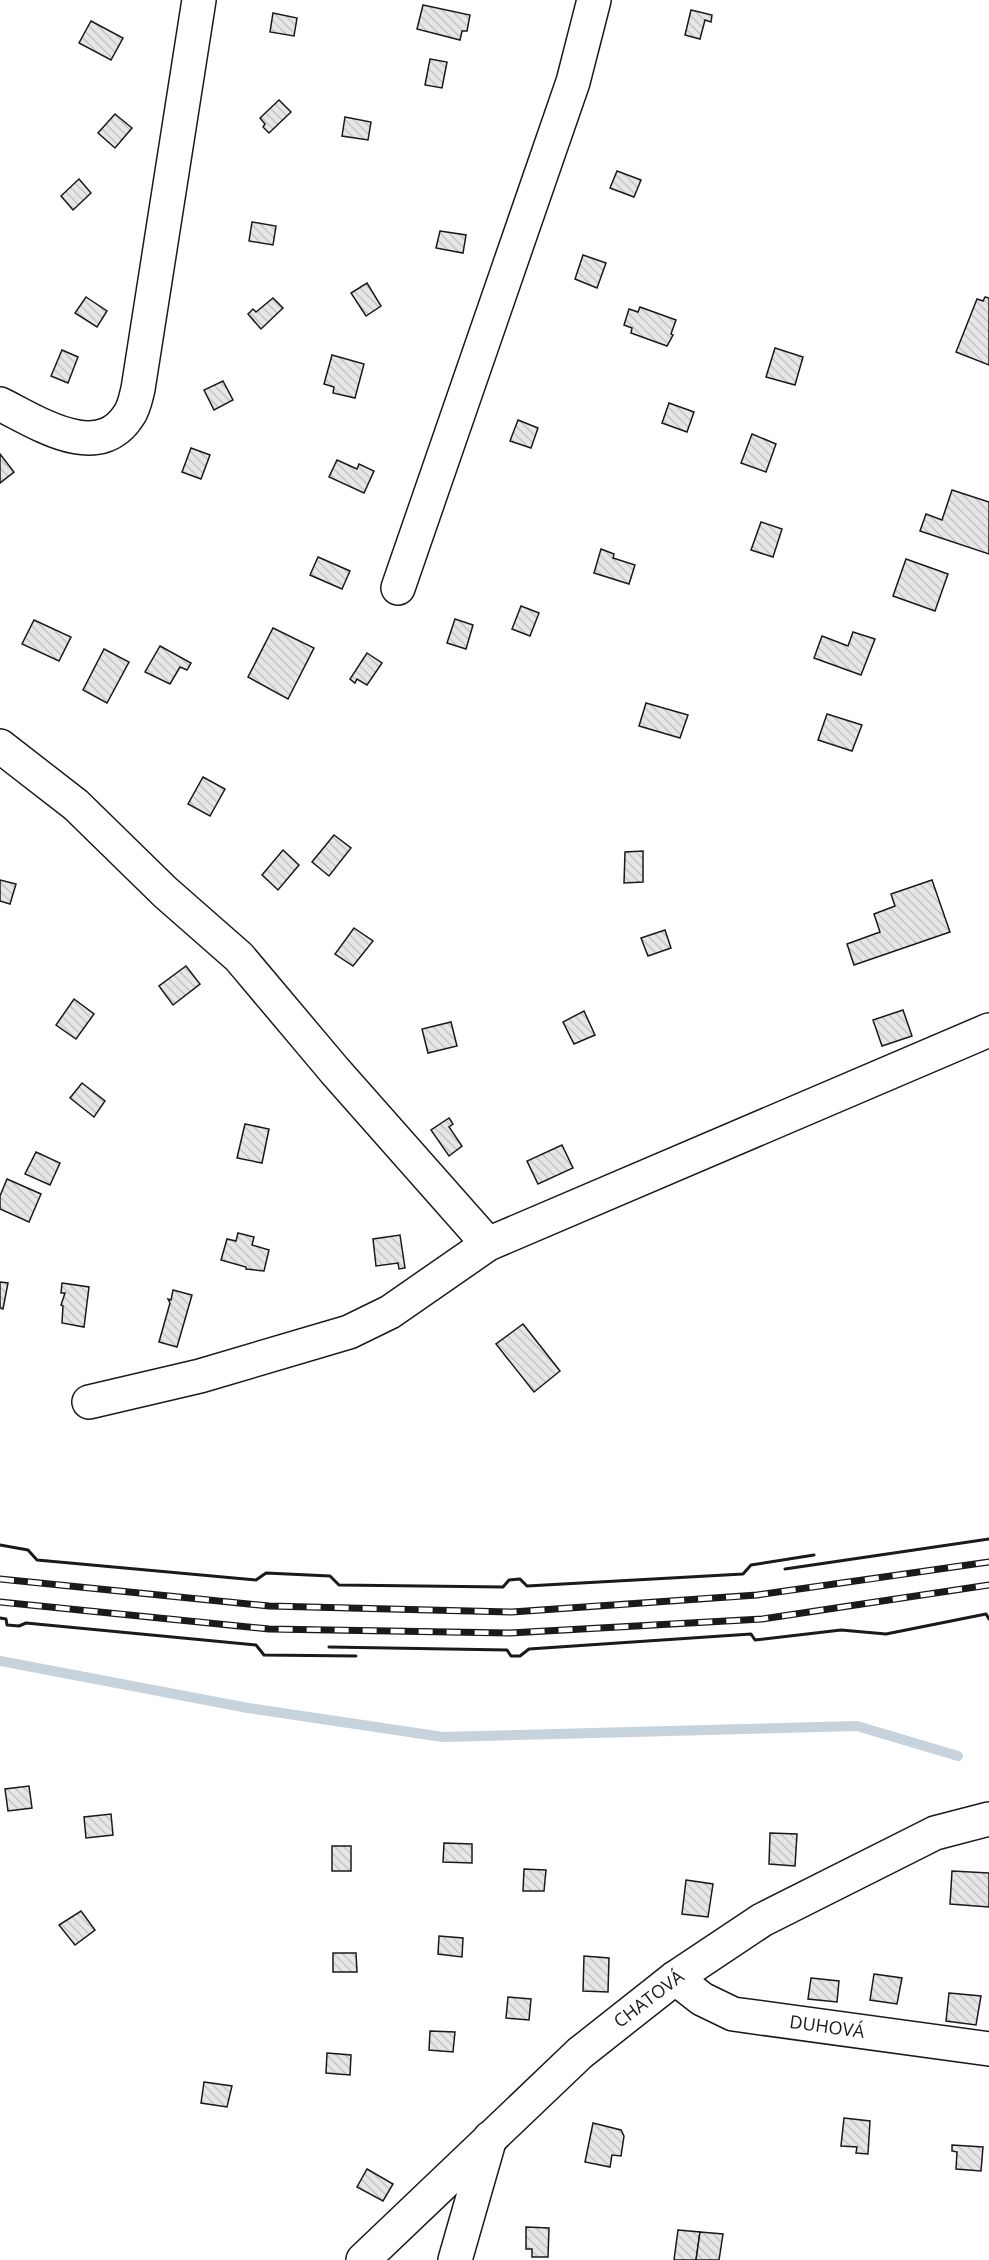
<svg xmlns="http://www.w3.org/2000/svg" width="989" height="2260" font-family="'Open Sans',sans-serif">
<style>
.lines{fill:none;stroke-linecap:round;stroke-linejoin:round}
.stream{stroke:#c6d2dc;stroke-width:10}
.building{fill:url(#building-back-hatch);stroke:#1a1a1a;stroke-width:1.5}
.minor-casing{stroke:#1a1a1a;stroke-width:36}
.minor{stroke:#fff;stroke-width:33}
.rail-casing{stroke:#1a1a1a;stroke-width:7}
.rail{stroke:#fff;stroke-width:4.5;stroke-dasharray:14;stroke-linecap:butt}
.wall{stroke:#1a1a1a;stroke-width:3}
.labels{text-anchor:middle;stroke-width:4.5;stroke-linejoin:round;paint-order:stroke}
.street-label{font-size:18px;fill:#1a1a1a;stroke:#fff}
</style>
<defs>
<pattern id="building-back-hatch" width="6" height="6" patternUnits="userSpaceOnUse" patternTransform="scale(1.5)"><rect width="6" height="6" fill="#e6e6e6"/><path d="M-1 5l2 2M0 0l6 6M5-1l2 2" fill="none" stroke="#c5c5c5"/></pattern>
</defs>
<rect width="100%" height="100%" fill="#fff"/>
<g class="lines">
<!-- stream -->
<polyline class="stream" points="0,1661 248,1708 443,1737 857,1726 958,1756"/>
</g>
<!-- building -->
<g class="building">
<polygon points="423,5 470,15 467,31 462,31 460,40 417,29"/>
<polygon points="691,10 712,15 711,22 705,20 700,39 685,35"/>
<polygon points="273,13 297,18 294,36 270,32"/>
<polygon points="91,21 123,38 111,60 79,43"/>
<polygon points="430,59 447,62 442,88 425,85"/>
<polygon points="279,100 291,112 269,133 263,127 265,124 260,118"/>
<polygon points="115,114 132,128 115,148 98,133"/>
<polygon points="345,117 371,122 368,140 342,136"/>
<polygon points="617,171 641,180 634,197 610,188"/>
<polygon points="79,179 91,193 73,210 61,196"/>
<polygon points="252,222 276,226 273,245 249,241"/>
<polygon points="440,231 466,235 463,253 436,248"/>
<polygon points="583,255 606,263 597,288 575,279"/>
<polygon points="367,283 381,306 366,316 351,293"/>
<polygon points="86,297 107,311 97,327 75,313"/>
<polygon points="985,297 989,298 989,365 956,352 977,299 983,301"/>
<polygon points="273,298 283,308 261,329 248,314 253,309 256,312"/>
<polygon points="640,307 676,320 671,334 673,335 667,346 631,333 632,328 624,325 629,309 638,312"/>
<polygon points="775,348 803,357 795,385 766,377"/>
<polygon points="62,350 78,357 68,383 51,376"/>
<polygon points="332,355 364,364 355,398 333,393 334,387 324,384"/>
<polygon points="223,381 233,400 214,410 204,390"/>
<polygon points="669,403 694,412 687,432 662,423"/>
<polygon points="518,420 538,428 531,448 510,441"/>
<polygon points="752,434 776,444 766,472 741,463"/>
<polygon points="191,448 210,455 201,479 182,472"/>
<polygon points="0,454 14,472 0,483"/>
<polygon points="337,460 357,469 359,464 374,471 364,493 329,477"/>
<polygon points="952,490 989,502 989,554 920,531 926,514 942,520"/>
<polygon points="761,522 782,529 773,557 751,550"/>
<polygon points="601,549 614,554 613,558 635,565 629,584 594,573"/>
<polygon points="318,557 350,571 342,589 310,575"/>
<polygon points="906,559 948,574 935,611 893,596"/>
<polygon points="521,606 539,613 530,636 512,629"/>
<polygon points="455,619 473,625 466,649 447,643"/>
<polygon points="34,620 71,637 59,661 22,644"/>
<polygon points="273,628 314,648 288,699 248,677"/>
<polygon points="853,632 875,639 861,675 814,658 822,636 848,646"/>
<polygon points="160,646 191,663 187,670 180,667 170,684 145,672"/>
<polygon points="104,649 129,662 107,703 83,690"/>
<polygon points="367,653 382,663 367,685 357,679 355,683 350,679"/>
<polygon points="646,703 688,715 680,738 639,726"/>
<polygon points="827,714 862,725 852,751 818,740"/>
<polygon points="203,777 225,789 210,816 188,804"/>
<polygon points="334,835 351,848 329,876 312,862"/>
<polygon points="283,850 299,865 278,890 262,875"/>
<polygon points="643,851 643,882 624,883 625,852"/>
<polygon points="0,880 16,884 10,904 0,901"/>
<polygon points="932,880 950,932 854,965 847,944 880,932 874,914 895,906 891,894"/>
<polygon points="354,928 373,941 353,966 335,954"/>
<polygon points="665,930 671,948 648,956 641,938"/>
<polygon points="186,966 200,984 173,1005 159,986"/>
<polygon points="74,999 94,1014 76,1039 56,1025"/>
<polygon points="903,1010 912,1036 882,1046 873,1020"/>
<polygon points="584,1011 595,1035 574,1044 563,1022"/>
<polygon points="451,1022 457,1046 428,1053 422,1029"/>
<polygon points="82,1083 105,1101 94,1117 70,1098"/>
<polygon points="449,1118 453,1124 449,1127 462,1146 449,1156 431,1130"/>
<polygon points="245,1124 269,1129 262,1163 237,1158"/>
<polygon points="562,1145 573,1168 538,1184 527,1161"/>
<polygon points="36,1152 60,1163 50,1185 25,1174"/>
<polygon points="7,1179 41,1194 29,1222 0,1209 0,1196"/>
<polygon points="238,1233 254,1237 252,1245 269,1250 264,1271 246,1269 246,1267 221,1260 227,1239 236,1241"/>
<polygon points="400,1235 405,1268 399,1269 398,1263 376,1266 373,1239"/>
<polygon points="0,1282 8,1283 3,1309 0,1308"/>
<polygon points="62,1283 89,1287 84,1327 62,1323 63,1306 61,1305 65,1293 61,1293"/>
<polygon points="173,1290 192,1295 177,1347 159,1342 170,1303 168,1299 171,1300"/>
<polygon points="523,1324 560,1371 534,1392 496,1344"/>
<polygon points="29,1786 32,1808 8,1811 5,1789"/>
<polygon points="111,1814 113,1835 86,1838 84,1817"/>
<polygon points="770,1833 797,1834 795,1866 769,1864"/>
<polygon points="444,1843 472,1844 472,1863 443,1862"/>
<rect x="332" y="1846" width="19" height="25"/>
<polygon points="524,1869 546,1870 544,1891 523,1891"/>
<polygon points="952,1871 989,1873 989,1907 950,1904"/>
<polygon points="686,1880 713,1884 708,1917 682,1914"/>
<polygon points="81,1911 95,1930 75,1945 59,1925"/>
<polygon points="439,1936 463,1938 462,1957 438,1954"/>
<polygon points="333,1953 356,1953 357,1972 333,1972"/>
<polygon points="584,1956 609,1958 608,1992 583,1991"/>
<polygon points="874,1974 902,1978 897,2004 870,2000"/>
<polygon points="811,1978 839,1981 837,2002 808,1999"/>
<polygon points="949,1993 981,1996 976,2025 946,2021"/>
<polygon points="508,1997 531,1999 529,2020 506,2018"/>
<polygon points="430,2031 455,2032 453,2052 429,2050"/>
<polygon points="327,2053 351,2055 350,2075 326,2073"/>
<polygon points="204,2082 232,2086 227,2107 201,2103"/>
<polygon points="844,2118 870,2121 868,2154 856,2153 857,2147 841,2146"/>
<polygon points="593,2123 621,2130 624,2136 621,2156 612,2155 610,2167 585,2162"/>
<polygon points="952,2145 983,2147 981,2171 956,2169 957,2152 952,2151"/>
<polygon points="367,2169 393,2184 383,2201 357,2187"/>
<polygon points="526,2227 549,2228 548,2257 532,2257 532,2249 526,2249"/>
<polygon points="678,2230 700,2232 696,2260 674,2260"/>
<polygon points="700,2232 723,2234 719,2260 696,2260"/>
</g>
<g class="lines">
<!-- minor casing -->
<g class="minor-casing">
<g id="minor">
<path d="M 0,404 C 37,422 98,464 129,415 C 134,408 136,397 138,389 L 199,0"/>
<polyline points="398,588 573,82 594,0"/>
<polyline points="0,746 76,805 165,892 239,957 335,1071 488,1244"/>
<polyline points="89,1402 200,1376 349,1332 390,1312 488,1244 989,1030"/>
<polyline points="675,1978 702,1999 733,2014 989,2049"/>
<polyline points="363,2260 580,2053 675,1978 762,1920 935,1833 989,1819"/>
<polyline points="455,2260 490,2138"/>
</g>
</g>
<!-- minor -->
<use href="#minor" class="minor"/>
<!-- rail casing -->
<g class="rail-casing">
<g id="rail">
<polyline points="0,1579 269,1606 512,1612 757,1595 989,1562"/>
<polyline points="0,1602 269,1629 510,1633 762,1619 989,1585"/>
</g>
</g>
<!-- rail -->
<use href="#rail" class="rail"/>
<!-- wall -->
<g class="wall">
<polyline points="0,1545 28,1550 37,1560 256,1580 266,1573 330,1576 339,1585 503,1587 509,1580 520,1579 527,1586 743,1574 751,1565 814,1555"/>
<polyline points="785,1569 989,1539"/>
<polyline points="0,1618 6,1619 7,1625 19,1626 26,1623 256,1645 264,1655 356,1656"/>
<polyline points="329,1647 507,1650 511,1656 520,1656 529,1649 751,1634 755,1640 841,1630 886,1634 986,1614 989,1619"/>
</g>
</g>
<g class="labels">
<!-- street labels -->
<g class="street-label">
<text transform="translate(649 1999) rotate(-37)" y="6">CHATOVÁ</text>
<text transform="translate(827 2027) rotate(8)" y="6">DUHOVÁ</text>
</g>
</g>
</svg>
